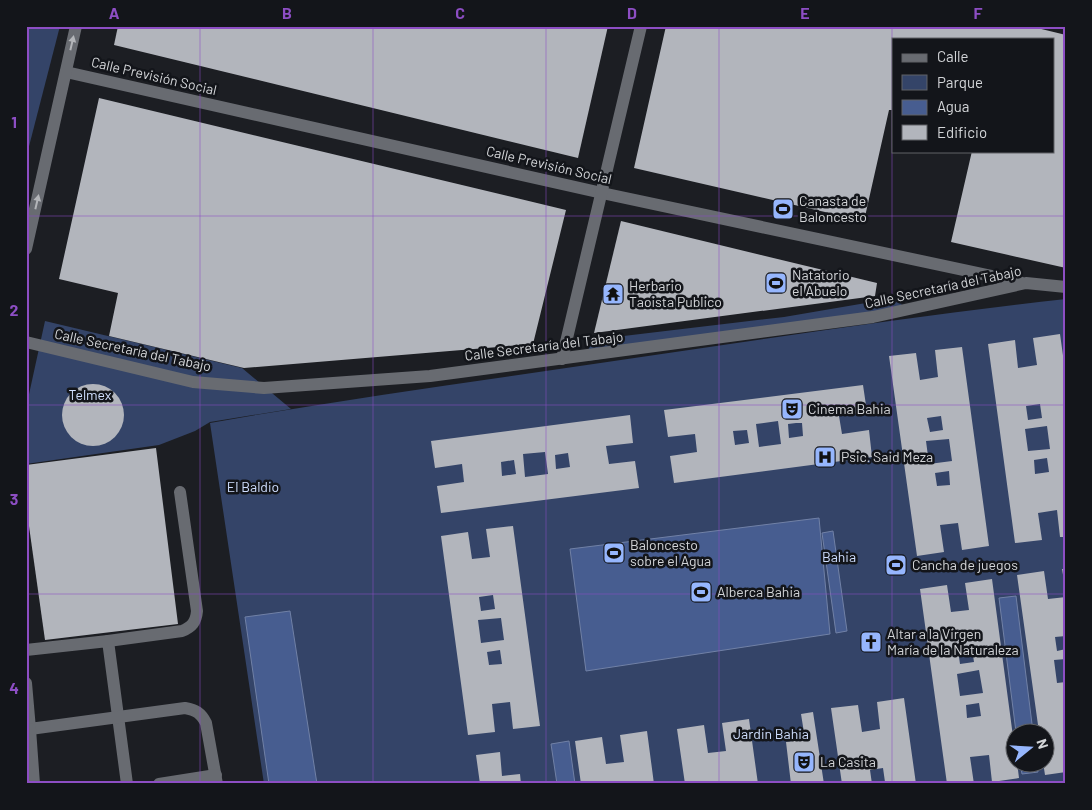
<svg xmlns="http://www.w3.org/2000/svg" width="1092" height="810" font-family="Barlow,sans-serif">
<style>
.green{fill:#344468;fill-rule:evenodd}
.water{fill:#475d90;stroke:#7181a6}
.building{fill:#b2b5bc;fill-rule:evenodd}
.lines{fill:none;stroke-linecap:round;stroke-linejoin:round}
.service{stroke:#686b71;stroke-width:12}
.minor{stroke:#686b71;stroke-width:12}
.secondary{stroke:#686b71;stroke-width:12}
.oneway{fill:#b3b5b9}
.grid{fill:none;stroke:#8d4ec4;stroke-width:1;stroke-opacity:0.55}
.labels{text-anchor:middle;stroke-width:5;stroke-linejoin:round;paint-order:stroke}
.street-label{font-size:14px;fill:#d3d5d8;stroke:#13151a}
.poi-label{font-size:14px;fill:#d3d5d8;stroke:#13151a;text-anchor:start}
.park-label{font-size:14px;fill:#d0dfff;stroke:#13151a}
.neatline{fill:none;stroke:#8d4ec4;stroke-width:2}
.grid-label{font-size:16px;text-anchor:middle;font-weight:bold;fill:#8d4ec4}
</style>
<rect width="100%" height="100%" fill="#1c1e23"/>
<!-- green -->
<g class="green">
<polygon points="28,26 60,26 26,158 26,31"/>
<polygon points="901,297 902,313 587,361 590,340 784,317"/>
<path d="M 1066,299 L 1066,784 L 264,784 L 210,423 C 344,399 479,381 614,361 C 764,339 915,316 1066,299 ZM 1014,732 L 1044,732 L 1044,762 L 1014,762 Z"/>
<polygon points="45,321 242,368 291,409 210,422 195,431 159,445 26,464 26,408"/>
</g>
<!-- water -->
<g class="water">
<polygon points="819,518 830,634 586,671 570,549"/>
<polygon points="833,531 847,631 836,633 822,533"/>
<polygon points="1016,596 1033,732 1016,732 999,598"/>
<polygon points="290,611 317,784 269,784 245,617"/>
<polygon points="569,741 575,784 557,784 551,744"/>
<polygon points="1020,763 1037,763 1038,772 1022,774"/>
</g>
<!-- building -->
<g class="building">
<polygon points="118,26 608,26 578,158 114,45"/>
<polygon points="666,26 1029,26 1066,35 1066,268 951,242 972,151 1053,151 1053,39 893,39 893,110 889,110 864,221 634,168"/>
<polygon points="99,98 566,210 533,344 244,368 109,336 118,293 59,279"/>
<polygon points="621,221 877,283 875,296 594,333"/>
<path d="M 1060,334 L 1066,377 L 1066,537 L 1060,537 L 1057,510 L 1038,513 L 1042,540 L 1015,543 L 988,344 L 1015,340 L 1018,368 L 1037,365 L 1033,338 ZM 1040,404 L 1042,418 L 1028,420 L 1026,406 ZM 1047,426 L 1050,449 L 1028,451 L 1025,429 ZM 1047,458 L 1049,472 L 1035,474 L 1034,460 Z"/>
<path d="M 962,347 L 989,546 L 962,550 L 958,523 L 940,525 L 944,552 L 917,556 L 889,356 L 916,353 L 920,380 L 938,377 L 935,350 ZM 941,416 L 943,430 L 930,432 L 927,418 ZM 949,439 L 952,461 L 929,464 L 926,441 ZM 949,471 L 950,485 L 937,486 L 935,473 Z"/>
<circle cx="93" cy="415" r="31"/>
<path d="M 863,385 L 867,412 L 839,416 L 842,434 L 869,430 L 872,457 L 674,483 L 670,456 L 697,452 L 695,434 L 668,437 L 664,410 ZM 778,421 L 781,444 L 759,447 L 756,424 ZM 796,423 L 802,423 L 803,436 L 789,438 L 788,424 ZM 747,430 L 749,443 L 735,445 L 733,431 Z"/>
<path d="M 630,415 L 633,443 L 606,446 L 609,464 L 635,461 L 639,488 L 441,513 L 437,486 L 464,482 L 462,464 L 435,468 L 431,441 ZM 545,452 L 548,474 L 525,477 L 523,454 ZM 568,453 L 570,467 L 556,469 L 555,455 ZM 514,460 L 516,474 L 502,476 L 501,462 Z"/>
<polygon points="156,448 178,624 45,640 26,505 26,465"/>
<path d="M 513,526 L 540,726 L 513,729 L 510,702 L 492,704 L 495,732 L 468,735 L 441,536 L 468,532 L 472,559 L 490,557 L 486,529 ZM 493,595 L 495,609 L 481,611 L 479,597 ZM 501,618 L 504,640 L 481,643 L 478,620 ZM 500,650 L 502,664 L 489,665 L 487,652 Z"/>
<polygon points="1062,569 1066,569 1066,586 1065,586"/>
<polygon points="1044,571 1048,599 1066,597 1066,636 1055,637 1057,651 1066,649 1066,659 1054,660 1057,683 1066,682 1066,691 1063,692 1066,705 1066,772 1045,775 1043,762 1044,762 1044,732 1039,732 1017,575"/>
<path d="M 992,579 L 1014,744 L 1014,762 L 1017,762 L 1019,778 L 992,782 L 989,755 L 970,757 L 974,784 L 947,784 L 920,589 L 947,585 L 951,612 L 969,610 L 965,583 ZM 972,649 L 974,662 L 960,664 L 958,650 ZM 979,670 L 983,693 L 960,696 L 957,674 ZM 979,703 L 981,716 L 967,718 L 966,705 Z"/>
<polygon points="869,632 881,640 873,651 862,644"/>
<polygon points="904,698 916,784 879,784 885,782 883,768 870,770 872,784 842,784 831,708 858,705 862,732 880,729 877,702"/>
<polygon points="813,712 824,784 791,784 786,742 805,739 801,714"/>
<polygon points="749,719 758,784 685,784 677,729 704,725 708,753 726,751 722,723"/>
<polygon points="647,731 654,784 581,784 575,741 602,737 606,764 624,762 620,735"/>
<polygon points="500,752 502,776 520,774 521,784 480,784 476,755"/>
</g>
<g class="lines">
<!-- service -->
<g class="service">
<path d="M 108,641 L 182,631 C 192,627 196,622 197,611 L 180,492"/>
<polyline points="26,650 108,641 127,784"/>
<path d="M 26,683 L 30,729 L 185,708 C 196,710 201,713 206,723 L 217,784"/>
<polyline points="30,729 34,784"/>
<polyline points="159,784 216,775"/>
</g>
<!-- minor -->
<g class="minor">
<polyline points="66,72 602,193 1020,282"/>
<polyline points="26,342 193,382 264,388 430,376 873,317 1026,283 1066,287"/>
<polyline points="562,359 641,26"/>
</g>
<!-- secondary -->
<polyline class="secondary" points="26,249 76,26"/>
</g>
<!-- one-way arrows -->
<defs><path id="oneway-solid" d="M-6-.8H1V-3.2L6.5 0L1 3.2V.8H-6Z" transform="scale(1.25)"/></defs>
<g class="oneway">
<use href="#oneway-solid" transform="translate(72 43) rotate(-77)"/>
<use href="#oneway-solid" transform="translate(37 202) rotate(-77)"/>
</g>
<!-- grid -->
<path class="grid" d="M 200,26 L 200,784M 373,26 L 373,784M 546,26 L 546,784M 719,26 L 719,784M 892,26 L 892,784M 26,216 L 1066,216M 26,405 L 1066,405M 26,594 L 1066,594"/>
<!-- icons -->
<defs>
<g id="stadium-square" transform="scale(1.125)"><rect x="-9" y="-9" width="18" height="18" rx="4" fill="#96b6fd" stroke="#13151a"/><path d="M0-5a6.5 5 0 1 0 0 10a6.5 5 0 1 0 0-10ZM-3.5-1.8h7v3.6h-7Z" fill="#111"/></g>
<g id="temple-square" transform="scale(1.125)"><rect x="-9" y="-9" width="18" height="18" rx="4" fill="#96b6fd" stroke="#13151a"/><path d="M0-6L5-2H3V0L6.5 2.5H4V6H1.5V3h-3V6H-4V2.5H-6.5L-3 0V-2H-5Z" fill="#111"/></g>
<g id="theatre-square" transform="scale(1.125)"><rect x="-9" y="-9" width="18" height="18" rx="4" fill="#96b6fd" stroke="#13151a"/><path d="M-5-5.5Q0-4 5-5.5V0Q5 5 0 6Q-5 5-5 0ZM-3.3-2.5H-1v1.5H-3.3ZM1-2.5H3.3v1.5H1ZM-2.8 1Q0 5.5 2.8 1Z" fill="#111"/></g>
<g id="hospital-square" transform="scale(1.125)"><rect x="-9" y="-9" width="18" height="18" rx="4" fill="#96b6fd" stroke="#13151a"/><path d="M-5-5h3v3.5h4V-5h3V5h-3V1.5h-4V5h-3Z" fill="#111"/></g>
<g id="church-square" transform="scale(1.125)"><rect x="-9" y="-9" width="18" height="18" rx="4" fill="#96b6fd" stroke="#13151a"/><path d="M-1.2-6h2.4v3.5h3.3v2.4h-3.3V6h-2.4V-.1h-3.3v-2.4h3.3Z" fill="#111"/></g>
</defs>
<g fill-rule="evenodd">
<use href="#stadium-square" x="783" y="209"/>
<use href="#stadium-square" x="776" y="283"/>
<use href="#temple-square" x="613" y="294"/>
<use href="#theatre-square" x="792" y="409"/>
<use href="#hospital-square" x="825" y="457"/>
<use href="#stadium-square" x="614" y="553"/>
<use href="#stadium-square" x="896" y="565"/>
<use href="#stadium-square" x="701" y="592"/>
<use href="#church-square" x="871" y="642"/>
<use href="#theatre-square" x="804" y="762"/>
</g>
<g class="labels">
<!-- street labels -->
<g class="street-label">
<text transform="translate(154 76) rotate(13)" y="5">Calle Previsión Social</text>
<text transform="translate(549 165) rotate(13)" y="5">Calle Previsión Social</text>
<text transform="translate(943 287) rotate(-12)" y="5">Calle Secretaría del Tabajo</text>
<text transform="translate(544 346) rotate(-7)" y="5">Calle Secretaría del Tabajo</text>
<text transform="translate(133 350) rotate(12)" y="5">Calle Secretaría del Tabajo</text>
</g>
<!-- poi labels -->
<g class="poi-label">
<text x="799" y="206">Canasta de<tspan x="799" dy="16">Baloncesto</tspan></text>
<text x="792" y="280">Natatorio<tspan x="792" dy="16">el Abuelo</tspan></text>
<text x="629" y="291">Herbario<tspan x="629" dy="16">Taoista Publico</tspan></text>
<text x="808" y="414">Cinema Bahia</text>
<text x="841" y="462">Psic. Said Meza</text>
<text x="630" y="550">Baloncesto<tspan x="630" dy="16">sobre el Agua</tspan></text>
<text x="912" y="570">Cancha de juegos</text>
<text x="717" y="597">Alberca Bahia</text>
<text x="887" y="639">Altar a la Virgen<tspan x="887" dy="16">María de la Naturaleza</tspan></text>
<text x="820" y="767">La Casita</text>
</g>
<!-- park labels -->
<g class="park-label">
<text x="90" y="400">Telmex</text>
<text x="253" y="492">El Baldio</text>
<text x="839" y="562">Bahia</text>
<text x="771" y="739">Jardin Bahia</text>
</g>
</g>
<!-- border -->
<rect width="1092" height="810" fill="none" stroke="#13151a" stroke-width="55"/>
<!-- legend -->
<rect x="892" y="38" width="162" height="115" fill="#13151a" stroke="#606266"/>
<rect x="902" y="54" width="25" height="8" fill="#686b71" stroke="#606266"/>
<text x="937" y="62" font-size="15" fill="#d3d5d8">Calle</text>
<rect x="902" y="75" width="25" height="15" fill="#344468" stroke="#606266"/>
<text x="937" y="88" font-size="15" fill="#d3d5d8">Parque</text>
<rect x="902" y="100" width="25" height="15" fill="#475d90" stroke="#606266"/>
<text x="937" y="112" font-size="15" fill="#d3d5d8">Agua</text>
<rect x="902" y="125" width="25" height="15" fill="#b2b5bc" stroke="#606266"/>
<text x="937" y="138" font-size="15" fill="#d3d5d8">Edificio</text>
<!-- north arrow -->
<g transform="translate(1030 748) rotate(72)"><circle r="24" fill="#13151a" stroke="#606266"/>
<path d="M0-4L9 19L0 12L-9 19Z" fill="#96b6fd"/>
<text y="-8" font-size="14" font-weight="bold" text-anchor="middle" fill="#d3d5d8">N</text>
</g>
<rect x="28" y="28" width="1036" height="754" class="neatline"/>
<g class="grid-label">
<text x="114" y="19">A</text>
<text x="287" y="19">B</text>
<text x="460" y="19">C</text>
<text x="632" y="19">D</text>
<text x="805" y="19">E</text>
<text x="978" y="19">F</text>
<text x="14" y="128">1</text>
<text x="14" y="316">2</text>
<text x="14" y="505">3</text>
<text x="14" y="694">4</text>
</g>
</svg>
